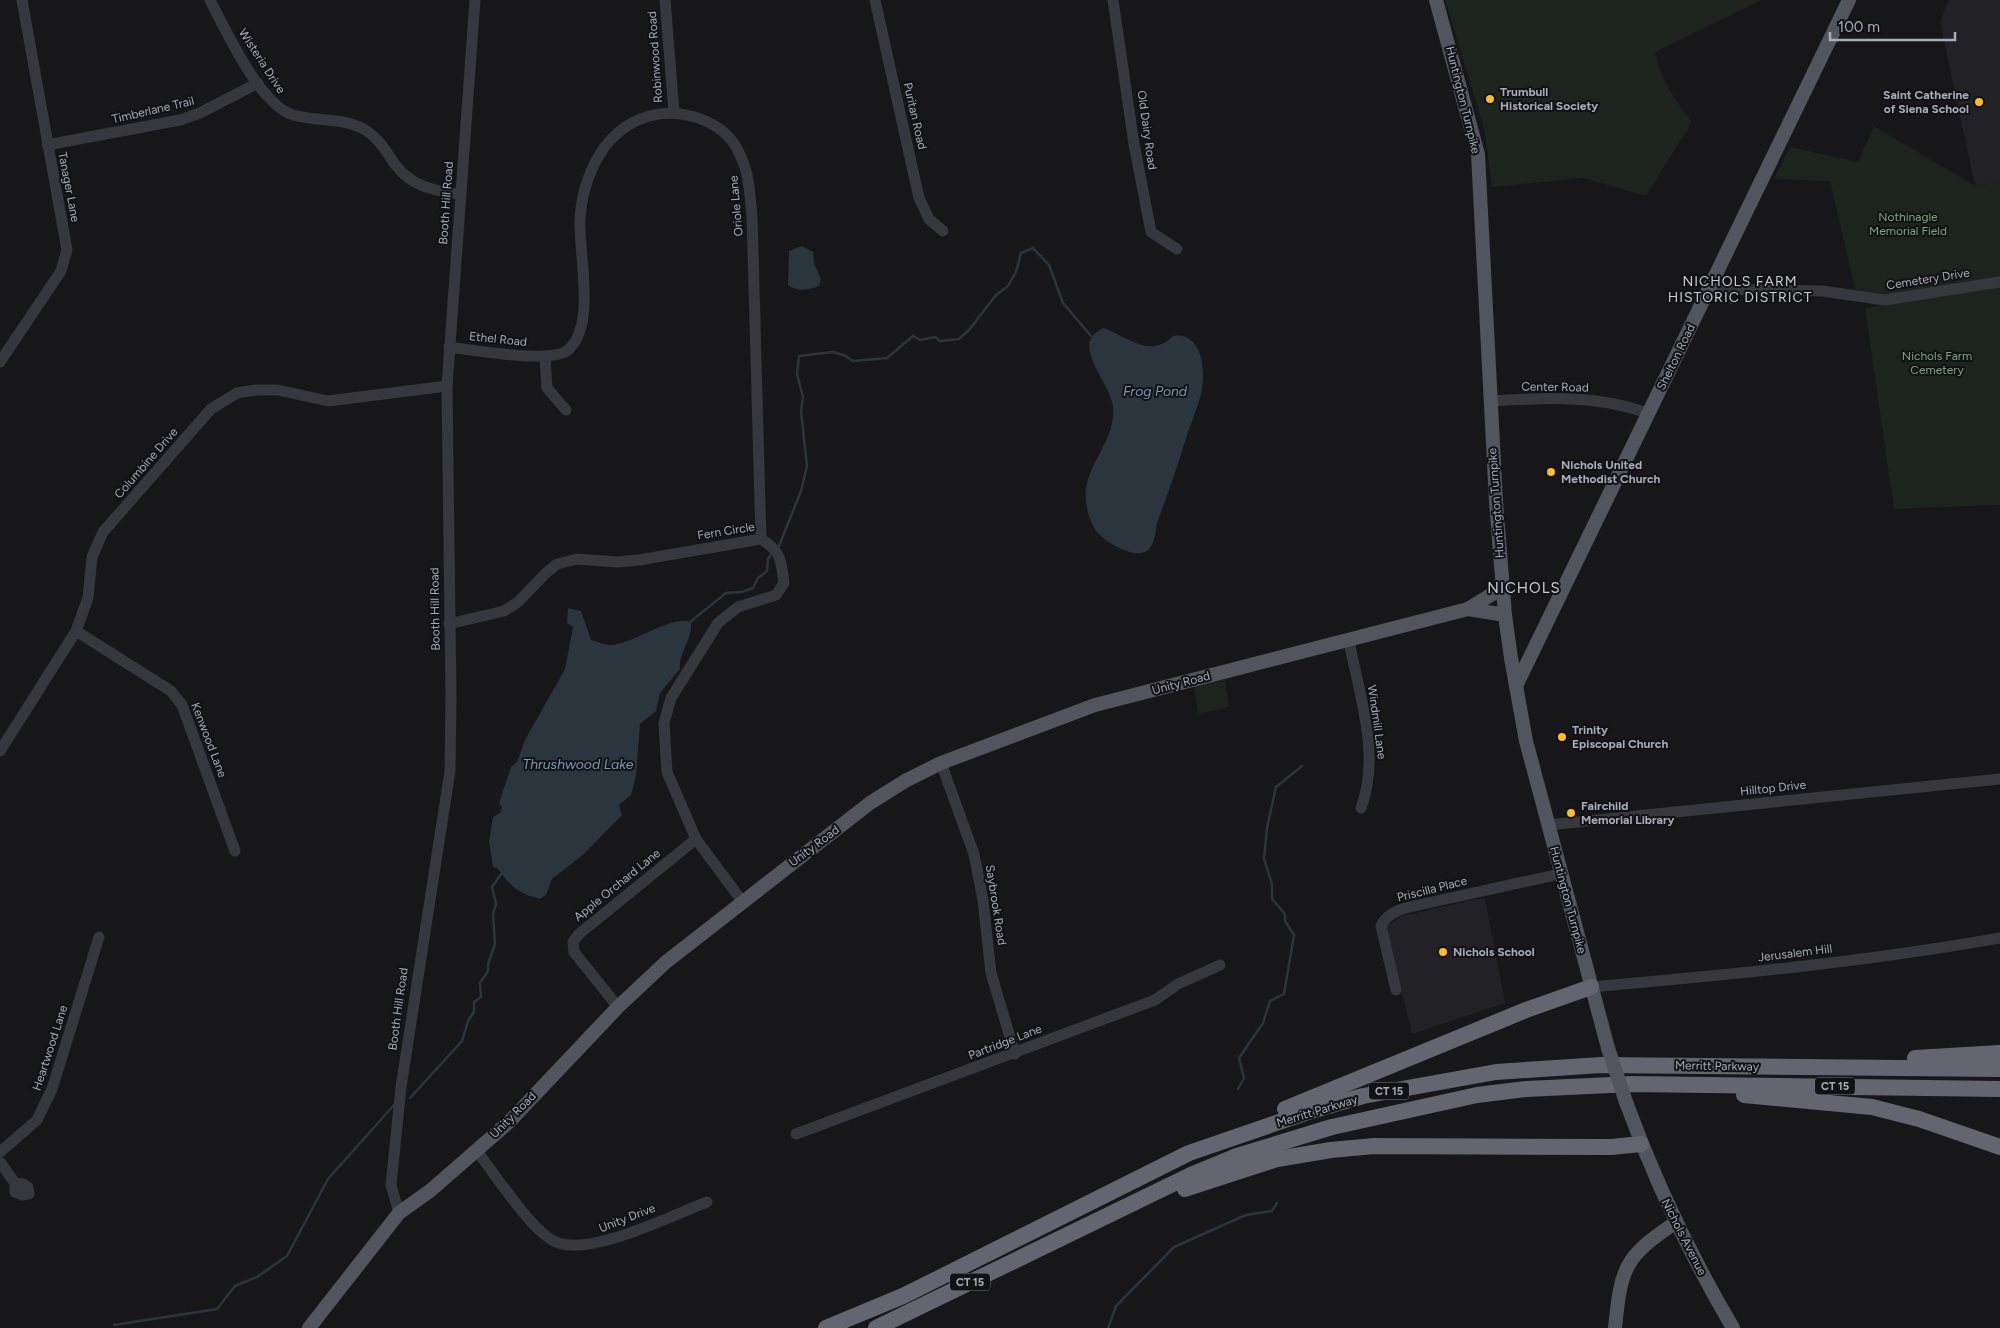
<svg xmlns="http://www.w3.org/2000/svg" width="2000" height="1328" font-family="Figtree,sans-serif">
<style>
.built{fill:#222226}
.green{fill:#1c241d}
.water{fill:#2b353e}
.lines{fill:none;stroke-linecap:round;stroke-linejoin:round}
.stream{stroke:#2b353e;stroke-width:2.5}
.minor{stroke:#37383e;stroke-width:11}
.major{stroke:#53555e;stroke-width:14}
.highway{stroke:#636670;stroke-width:16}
.major-bridge{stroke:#53555e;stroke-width:14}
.poi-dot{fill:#ffbb28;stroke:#121114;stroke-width:2}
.labels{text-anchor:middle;stroke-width:4;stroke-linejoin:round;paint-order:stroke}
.shield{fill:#121114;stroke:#7a7e88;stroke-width:1}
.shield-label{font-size:11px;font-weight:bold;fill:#a7adba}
.street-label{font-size:12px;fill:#a7adba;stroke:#121114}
.poi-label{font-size:12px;font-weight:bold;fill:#a7adba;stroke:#121114;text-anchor:start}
.park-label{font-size:12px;fill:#7ca780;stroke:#121114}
.neighbourhood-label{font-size:14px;letter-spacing:1px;fill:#c9ccd6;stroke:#121114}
.water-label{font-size:14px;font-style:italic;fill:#7b9ab8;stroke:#121114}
.quarter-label{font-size:15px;letter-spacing:1px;fill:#c9ccd6;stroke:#121114}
</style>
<rect width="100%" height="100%" fill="#171619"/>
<!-- built -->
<g class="built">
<polygon points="1949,0 2000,0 2000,182 1975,186 1940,22"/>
<polygon points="1477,899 1485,899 1505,1003 1412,1034 1386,927 1402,916"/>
</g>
<!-- green -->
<g class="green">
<path d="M 1445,0 L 1762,0 L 1655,52 C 1661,80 1675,100 1692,122 L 1646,196 L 1583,178 L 1492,187 L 1484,128 Z"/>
<polygon points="1874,126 1975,186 2000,182 2000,278 1883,296 1865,295 1855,289 1830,181 1774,179 1790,147 1858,162"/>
<polygon points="2000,287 2000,505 1894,509 1865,308"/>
<polygon points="1224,669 1229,707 1198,714 1193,677"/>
</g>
<!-- water -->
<g class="water">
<path d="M 802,246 L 813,252 L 814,263 L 821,279 L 819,286 C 809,290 797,292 788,285 L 789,251 Z"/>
<path d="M 1104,328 C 1127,337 1151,359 1173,336 C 1198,332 1204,360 1203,380 C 1202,398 1193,418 1187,435 C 1178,464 1168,494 1157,523 C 1156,531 1155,541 1150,548 C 1139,563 1105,542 1097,532 C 1092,525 1088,516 1087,507 C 1078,468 1116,446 1113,407 C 1111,382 1067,343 1104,328 Z"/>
<path d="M 568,608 L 581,611 L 591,640 C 597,641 604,645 610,645 C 635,644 668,615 691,622 C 693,639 678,653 680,669 L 660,693 L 656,711 L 640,724 L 636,776 L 631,795 L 619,805 L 622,815 L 584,854 L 552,879 L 546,895 L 540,899 C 516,893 511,886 497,868 L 493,867 L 489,841 L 493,817 L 500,813 L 502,807 L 499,803 L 511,767 L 517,762 L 525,740 L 565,669 L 573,627 L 567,623 Z"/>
</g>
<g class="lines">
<!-- stream -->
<g class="stream">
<polyline points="779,546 801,491 807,466 801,411 803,397 797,374 799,356 832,352 844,355 853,361 887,358 913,336 920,340 935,337 940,341 959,339 969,330 996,295 1008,286 1016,272 1021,253 1033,248 1049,265 1063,303 1091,336"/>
<polyline points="690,622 726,593 742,592 753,588 758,578 767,571 768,559 772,553"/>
<polyline points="1238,1089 1244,1078 1239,1058 1263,1023 1270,1001 1284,994 1294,935 1285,921 1285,914 1272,899 1272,884 1264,859 1267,828 1276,787 1302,766"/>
<polyline points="410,1098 462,1041 468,1021 474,1012 474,1002 481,997 480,983 488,971 488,964 495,944 493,914 496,904 492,887 501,874"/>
<polyline points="114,1325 217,1309 235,1286 257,1277 287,1256 328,1179 394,1105"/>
<polyline points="1108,1328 1116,1306 1174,1247 1246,1215 1272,1211 1277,1203"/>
</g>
<!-- minor -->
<g class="minor">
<path d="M 210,0 C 226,31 260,105 293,115 C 317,122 346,117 367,131 C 380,140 386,151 394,163 C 410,186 434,191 460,194"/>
<polyline points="665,0 674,112"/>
<polyline points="875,0 919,198 929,219 943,231"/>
<polyline points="1113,0 1134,144 1151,232 1177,249"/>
<polyline points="47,145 180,120 200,113 258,83"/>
<polyline points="1710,289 1822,291 1885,300 2000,282"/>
<path d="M 449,347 C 473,350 551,364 568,350 C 597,325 578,252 580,218 C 582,187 595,151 620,131 C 638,116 664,110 687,115 C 706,119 727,130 736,147 C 750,172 749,188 752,216 L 761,539"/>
<polyline points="545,358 547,388 566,410"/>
<polyline points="0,362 61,271 67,250 22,0"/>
<path d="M 1490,401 C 1543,398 1598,394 1649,414"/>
<path d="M 449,624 L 504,611 L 518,602 L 546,573 L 557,564 L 577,559 L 617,562 L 639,560 L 761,539 C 781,551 781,560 784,583 L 776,595 L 738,607 L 718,623 L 671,698 L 664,723 L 667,772 L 696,839 L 742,901"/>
<polyline points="76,631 171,691 182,705 235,851"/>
<path d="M 1349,641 C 1359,695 1381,754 1361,808"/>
<polyline points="0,751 76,631 88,598 92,557 103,532 211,409 237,393 256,390 278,390 328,401 447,386"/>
<polyline points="941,763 974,854 983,900 991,973 1015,1054"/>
<polyline points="1548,825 2000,779"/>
<path d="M 1591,987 C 1728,975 1865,962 2000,938"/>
<path d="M 1396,990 L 1381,926 C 1386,915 1395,912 1405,908 L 1560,874"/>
<polyline points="618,1007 574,952 573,942 579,934 696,839"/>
<polyline points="796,1134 1155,1000 1178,984 1220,965"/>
<path d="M 477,1151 C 494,1173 532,1232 556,1242 C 590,1257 673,1215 707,1202"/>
<polyline points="0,1152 37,1120 52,1089 99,937"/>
<polyline points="0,1162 15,1183 15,1192 22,1195 29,1194 28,1187 23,1184 15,1183"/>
<polyline points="399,1213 391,1185 401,1087 450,771 451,699 447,386 475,0"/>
</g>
<!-- major -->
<g class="major">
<polyline points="1436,0 1478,154 1496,502 1505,615 1511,658 1526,741 1608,1048"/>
<polyline points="1468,609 1505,615"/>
<polyline points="1516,686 1849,0"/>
<path d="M 1626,1102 C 1655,1182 1690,1255 1733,1328"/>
<polyline points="309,1328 399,1213 431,1190 509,1122 618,1007 666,962 870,803 905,781 941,763 1095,705 1468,609 1502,588"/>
<path d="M 1615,1328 C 1621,1268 1624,1257 1675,1223"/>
</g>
<!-- highway -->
<g class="highway">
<polyline points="1915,1058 2000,1053"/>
<polyline points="1744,1095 1872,1107 1919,1119 2000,1147"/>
<polyline points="1285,1109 1526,1010 1591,987"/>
<polyline points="1185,1189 1277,1159 1331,1150 1374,1146 1611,1147 1641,1144"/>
<polyline points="826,1328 903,1296 1189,1153 1314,1110 1363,1096 1496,1072 1601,1065 2000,1069"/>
<polyline points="876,1328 1191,1175 1237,1156 1332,1127 1477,1095 1526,1089 1632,1084 2000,1089"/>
</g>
<!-- major-bridge -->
<polyline class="major-bridge" points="1608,1048 1626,1102"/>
</g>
<!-- markers -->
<g class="poi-dot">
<circle cx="1490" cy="99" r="5"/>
<circle cx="1979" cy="102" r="5"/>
<circle cx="1551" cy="472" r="5"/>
<circle cx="1562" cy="737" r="5"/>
<circle cx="1571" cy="813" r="5"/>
<circle cx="1443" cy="952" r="5"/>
</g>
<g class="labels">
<!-- shield labels -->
<g class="shield">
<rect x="1815" y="1077.5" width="40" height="17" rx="4"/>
<rect x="1369" y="1082.5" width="40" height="17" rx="4"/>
<rect x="950" y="1273.5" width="40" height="17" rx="4"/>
</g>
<g class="shield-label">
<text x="1835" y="1090">CT 15</text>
<text x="1389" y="1095">CT 15</text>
<text x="970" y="1286">CT 15</text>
</g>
<!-- street labels -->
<g class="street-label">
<text transform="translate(655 57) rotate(-94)" y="4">Robinwood Road</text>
<text transform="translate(262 61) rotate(57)" y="4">Wisteria Drive</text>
<text transform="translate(1463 100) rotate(76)" y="4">Huntington Turnpike</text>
<text transform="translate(153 110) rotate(-13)" y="4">Timberlane Trail</text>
<text transform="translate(915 116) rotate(77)" y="4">Puritan Road</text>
<text transform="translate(1147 130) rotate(82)" y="4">Old Dairy Road</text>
<text transform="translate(69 187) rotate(79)" y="4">Tanager Lane</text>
<text transform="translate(446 203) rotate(-86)" y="4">Booth Hill Road</text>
<text transform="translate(736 206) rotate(-95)" y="4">Oriole Lane</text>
<text transform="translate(1928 279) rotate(-9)" y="4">Cemetery Drive</text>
<text transform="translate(498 339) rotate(6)" y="4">Ethel Road</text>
<text transform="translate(1676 357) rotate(-64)" y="4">Shelton Road</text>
<text transform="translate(1555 387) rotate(1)" y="4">Center Road</text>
<text transform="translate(146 463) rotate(-49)" y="4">Columbine Drive</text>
<text transform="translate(1496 503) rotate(-94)" y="4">Huntington Turnpike</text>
<text transform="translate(726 531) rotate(-9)" y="4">Fern Circle</text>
<text transform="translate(435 609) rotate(-91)" y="4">Booth Hill Road</text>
<text transform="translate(1181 683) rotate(-15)" y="4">Unity Road</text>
<text transform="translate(1377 722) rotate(82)" y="4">Windmill Lane</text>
<text transform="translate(209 740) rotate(69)" y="4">Kenwood Lane</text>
<text transform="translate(1773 788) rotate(-6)" y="4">Hilltop Drive</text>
<text transform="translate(814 846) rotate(-37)" y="4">Unity Road</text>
<text transform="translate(617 885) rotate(-39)" y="4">Apple Orchard Lane</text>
<text transform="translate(1432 889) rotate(-14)" y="4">Priscilla Place</text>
<text transform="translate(1568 900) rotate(75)" y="4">Huntington Turnpike</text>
<text transform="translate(996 905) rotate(81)" y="4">Saybrook Road</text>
<text transform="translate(1795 953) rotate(-7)" y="4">Jerusalem Hill</text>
<text transform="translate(398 1009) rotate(-82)" y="4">Booth Hill Road</text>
<text transform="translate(1005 1042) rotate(-21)" y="4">Partridge Lane</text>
<text transform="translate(50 1048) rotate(-72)" y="4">Heartwood Lane</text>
<text transform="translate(1717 1066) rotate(1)" y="4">Merritt Parkway</text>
<text transform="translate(1317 1111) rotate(-17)" y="4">Merritt Parkway</text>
<text transform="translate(513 1115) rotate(-45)" y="4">Unity Road</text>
<text transform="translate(627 1218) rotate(-21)" y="4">Unity Drive</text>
<text transform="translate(1684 1237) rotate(63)" y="4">Nichols Avenue</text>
</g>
<!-- poi labels -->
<g class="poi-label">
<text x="1500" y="96">Trumbull<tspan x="1500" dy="14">Historical Society</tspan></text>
<text x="1969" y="99" text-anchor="end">Saint Catherine<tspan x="1969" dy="14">of Siena School</tspan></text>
<text x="1561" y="469">Nichols United<tspan x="1561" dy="14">Methodist Church</tspan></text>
<text x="1572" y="734">Trinity<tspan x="1572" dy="14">Episcopal Church</tspan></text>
<text x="1581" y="810">Fairchild<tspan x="1581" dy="14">Memorial Library</tspan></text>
<text x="1453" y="956">Nichols School</text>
</g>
<!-- park labels -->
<g class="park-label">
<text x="1908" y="221">Nothinagle<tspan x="1908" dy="14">Memorial Field</tspan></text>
<text x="1937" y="360">Nichols Farm<tspan x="1937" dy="14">Cemetery</tspan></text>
</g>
<!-- neighbourhood labels -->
<g class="neighbourhood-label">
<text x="1740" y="286">NICHOLS FARM<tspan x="1740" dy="16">HISTORIC DISTRICT</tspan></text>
</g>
<!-- water labels -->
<g class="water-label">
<text x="1155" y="396">Frog Pond</text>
<text x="578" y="769">Thrushwood Lake</text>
</g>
<!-- quarter labels -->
<g class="quarter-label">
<text x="1524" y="593">NICHOLS</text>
</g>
</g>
<!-- scale -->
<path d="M1830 32v8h125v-8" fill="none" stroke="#a7adba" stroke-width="2.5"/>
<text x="1838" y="32" font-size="15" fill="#a7adba" stroke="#121114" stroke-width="4" paint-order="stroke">100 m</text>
</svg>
